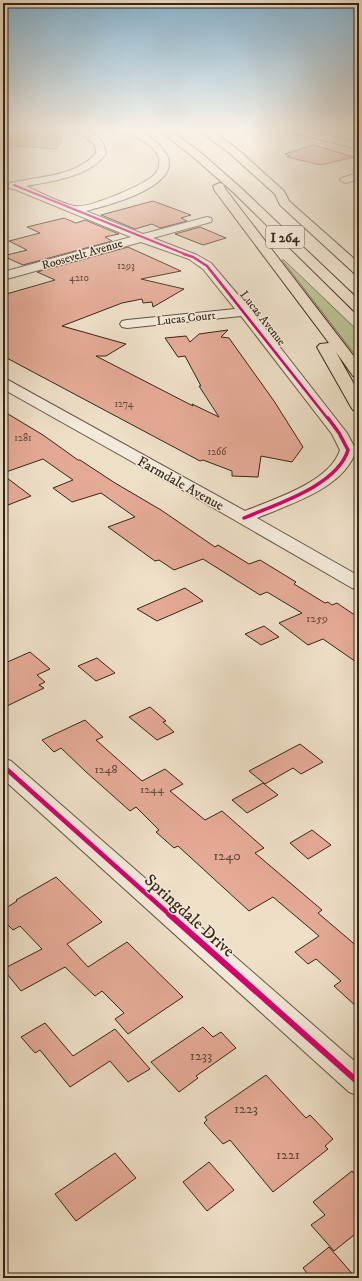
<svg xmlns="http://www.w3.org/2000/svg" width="362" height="1281" font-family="'IM FELL DW Pica',serif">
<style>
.green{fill:#bbc194;stroke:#787455}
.building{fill:#e5aa96;stroke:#352616}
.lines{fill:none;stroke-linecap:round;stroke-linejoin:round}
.minor-casing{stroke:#635442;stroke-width:2}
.motorway-casing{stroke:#352616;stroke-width:2}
.minor{fill:#f4eadb;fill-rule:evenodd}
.motorway{fill:#eedfc7;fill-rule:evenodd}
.cycleway-far4-casing{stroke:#f4eadb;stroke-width:3.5}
.cycleway-far3-casing{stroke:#f4eadb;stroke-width:4}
.cycleway-far2-casing{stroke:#f4eadb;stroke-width:5.5}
.cycleway-far1-casing{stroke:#f4eadb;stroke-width:7}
.cycleway-casing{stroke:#f4eadb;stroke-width:8}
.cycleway-far4{stroke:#d6006c;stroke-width:2}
.cycleway-far3{stroke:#d6006c;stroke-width:2.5}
.cycleway-far2{stroke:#d6006c;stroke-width:3.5}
.cycleway-far1{stroke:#d6006c;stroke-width:4.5}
.cycleway{stroke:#d6006c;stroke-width:6}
.labels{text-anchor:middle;stroke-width:3;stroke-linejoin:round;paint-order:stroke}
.far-number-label{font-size:10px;fill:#614736}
.far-street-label{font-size:12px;fill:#352616;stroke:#f4eadb}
.number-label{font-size:12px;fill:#614736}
.shield{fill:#f4eadb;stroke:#6e6151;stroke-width:1}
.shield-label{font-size:13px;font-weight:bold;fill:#352616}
.street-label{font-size:14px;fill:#352616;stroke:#f4eadb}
.near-number-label{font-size:14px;fill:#614736}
.near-street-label{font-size:17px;fill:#352616;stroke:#f4eadb}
</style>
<rect width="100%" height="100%" fill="#eedfc7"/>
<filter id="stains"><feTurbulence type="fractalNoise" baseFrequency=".005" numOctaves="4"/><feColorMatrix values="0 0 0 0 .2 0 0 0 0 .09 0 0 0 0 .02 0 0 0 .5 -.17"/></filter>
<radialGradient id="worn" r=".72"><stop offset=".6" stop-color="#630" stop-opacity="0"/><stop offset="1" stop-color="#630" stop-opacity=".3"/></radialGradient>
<!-- green -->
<g class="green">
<polygon points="3,128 53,128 59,132 62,140 56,149 3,145"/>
<polygon points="282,260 284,260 359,332 359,360"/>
</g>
<!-- building -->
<g class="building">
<polygon points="313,145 354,157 321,165 287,157 290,156 285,154"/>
<polygon points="153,201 191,215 181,218 187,221 160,228 152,224 135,229 101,215"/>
<polygon points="64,218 76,223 85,220 119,234 105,237 112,241 23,265 3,256 27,250 9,241 40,233 27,227"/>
<polygon points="200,227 226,238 203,245 175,234"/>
<polygon points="128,247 181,271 141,279 184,289 153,307 152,302 143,303 142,299 122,303 62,326 126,344 106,356 96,356 193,406 192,404 219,417 199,386 201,386 185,356 178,357 165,338 186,336 190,342 199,334 228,330 221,337 229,338 274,401 303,447 292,462 261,456 258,477 232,476 232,471 203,460 200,461 3,356 3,295 55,280 37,272"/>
<polygon points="3,411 43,435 78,460 80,460 115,483 161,510 215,547 218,545 249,564 260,560 296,582 294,584 325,603 328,602 332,605 337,603 359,618 359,664 323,639 308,645 279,623 302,613 267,592 260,595 203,559 174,570 159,560 155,561 108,527 135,517 101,493 72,502 53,488 73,480 43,459 3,473"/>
<polygon points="3,475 31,496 3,507"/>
<polygon points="185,588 203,601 157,621 137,609"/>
<polygon points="264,626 279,637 261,645 245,634"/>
<polygon points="30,652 50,669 37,675 45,682 39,685 44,688 3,708 3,664"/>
<polygon points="97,658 115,673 96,681 78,666"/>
<polygon points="150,707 166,721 163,722 174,732 157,740 129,717"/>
<polygon points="85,720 103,737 96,740 142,781 165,769 183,784 170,791 205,820 222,811 264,848 255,853 322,910 318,913 359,948 359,1009 334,986 341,981 316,959 308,964 295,952 319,936 273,897 249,911 178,846 174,848 156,832 159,830 136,807 130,811 85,771 61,748 54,752 42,740"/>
<polygon points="300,744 323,762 301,774 293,768 265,784 249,771"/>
<polygon points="263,783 278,795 247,813 232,800"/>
<polygon points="312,830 331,845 308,859 290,843"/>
<polygon points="56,877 102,922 67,944 88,967 127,942 183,997 128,1034 115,1019 124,1013 102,991 95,996 65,967 21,991 3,969 42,949 20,926 13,930 3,920 3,910 17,901 16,900"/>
<polygon points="45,1023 73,1056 115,1029 150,1069 128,1082 110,1061 70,1087 40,1050 35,1053 21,1037"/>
<polygon points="203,1027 213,1037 221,1032 236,1048 196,1076 198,1078 179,1092 151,1062"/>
<polygon points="266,1075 306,1118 310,1115 333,1139 325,1146 328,1149 273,1192 230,1140 223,1144 204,1123 207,1120 205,1117"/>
<polygon points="115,1153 136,1178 76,1221 55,1194"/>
<polygon points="209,1162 234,1190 207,1211 183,1182"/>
<polygon points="352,1171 359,1179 359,1231 334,1251 311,1225 325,1215 313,1202"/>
<polygon points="329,1247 356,1278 311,1278 303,1268"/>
</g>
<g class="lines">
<!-- minor casing -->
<g class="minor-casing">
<g id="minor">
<path d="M 74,128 C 90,128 104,137 106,154 C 89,177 53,181 26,186 C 39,192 62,204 75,206 C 88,209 144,185 154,175 C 158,171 160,165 159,159 C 156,144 134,138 126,128 C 139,128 150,136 160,146 C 197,183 109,205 86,211 L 143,234 L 207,217 L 211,218 L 212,220 L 211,222 L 153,238 L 197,255 L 211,263 L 250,309 L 347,433 L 356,450 C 345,488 290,504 257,518 L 359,576 L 359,590 L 352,588 L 193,496 L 3,389 L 3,379 L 8,380 L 245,511 C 274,499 330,482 340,450 L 332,434 L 241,316 L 127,328 L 122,327 L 120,324 L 122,321 L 127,320 L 235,309 L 203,269 L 189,259 L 141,242 L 3,280 L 3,272 L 131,237 L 14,189 L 9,188 L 8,186 L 10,183 C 38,176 76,177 96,153 L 95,145 Z"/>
<polygon points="281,128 296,128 359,143 359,149 282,130"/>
<polygon points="359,173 359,179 345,183 340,180 341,178"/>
<polygon points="3,758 11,761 359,1065 359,1096 349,1092 3,779"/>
</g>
</g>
<!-- motorway casing -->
<g class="motorway-casing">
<g id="motorway">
<polygon points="156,128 167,128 200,152 241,188 359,300 359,312 354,311 233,192 192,156"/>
<polygon points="195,128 207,128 235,147 284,191 289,201 359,263 359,274 354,273 280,205 275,194 227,151"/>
<polygon points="219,183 223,184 226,190 359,363 359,378 353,376 336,352 359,393 359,412 353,410 351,407 317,347 320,344 329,343 215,191 213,186"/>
</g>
</g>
<!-- minor -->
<use href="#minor" class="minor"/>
<!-- motorway -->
<use href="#motorway" class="motorway"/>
<!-- cycleway-far4 casing -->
<g class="cycleway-far4-casing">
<polyline id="cycleway-far4" points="14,185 187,255"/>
</g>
<!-- cycleway-far3 casing -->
<g class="cycleway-far3-casing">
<polyline id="cycleway-far3" points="184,254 193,257 207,266 328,419"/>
</g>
<!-- cycleway-far2 casing -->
<g class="cycleway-far2-casing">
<path id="cycleway-far2" d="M 244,518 C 276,504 337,486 348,450 L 339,433 L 328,418"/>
</g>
<!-- cycleway-far1 casing -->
<g class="cycleway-far1-casing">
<polyline id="cycleway-far1" points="3,766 170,915"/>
</g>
<!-- cycleway casing -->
<g class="cycleway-casing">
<polyline id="cycleway" points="169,914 359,1083"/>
</g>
<!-- cycleway-far4 -->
<use href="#cycleway-far4" class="cycleway-far4"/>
<!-- cycleway-far3 -->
<use href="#cycleway-far3" class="cycleway-far3"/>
<!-- cycleway-far2 -->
<use href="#cycleway-far2" class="cycleway-far2"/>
<!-- cycleway-far1 -->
<use href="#cycleway-far1" class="cycleway-far1"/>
<!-- cycleway -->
<use href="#cycleway" class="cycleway"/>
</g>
<!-- sky -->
<linearGradient id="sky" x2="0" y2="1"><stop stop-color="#88b7d4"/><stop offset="0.42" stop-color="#f7f1e6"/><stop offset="1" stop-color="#f7f1e6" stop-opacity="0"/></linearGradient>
<rect width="362" height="307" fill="url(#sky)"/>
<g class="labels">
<!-- far-number labels -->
<g class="far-number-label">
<text x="126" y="269">1293</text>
<text x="79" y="281">4210</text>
<text x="124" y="407">1274</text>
<text x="23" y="441">1281</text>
<text x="217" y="455">1266</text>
</g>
<!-- far-street labels -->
<g class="far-street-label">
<text transform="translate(82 254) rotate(-16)" y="4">Roosevelt Avenue</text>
<text transform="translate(186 318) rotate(-6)" y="4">Lucas Court</text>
<text transform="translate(263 318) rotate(52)" y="4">Lucas Avenue</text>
</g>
<!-- number labels -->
<g class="number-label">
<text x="317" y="622">1259</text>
<text x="106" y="773">1248</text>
<text x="152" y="793">1244</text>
</g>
<!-- shield labels -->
<rect class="shield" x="266" y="226" width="38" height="22" rx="3"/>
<g class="shield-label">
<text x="285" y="242">I 264</text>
</g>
<!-- street labels -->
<g class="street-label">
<text transform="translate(181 483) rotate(29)" y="5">Farmdale Avenue</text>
</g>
<!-- near-number labels -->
<g class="near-number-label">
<text x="227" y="860">1240</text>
<text x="201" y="1060">1233</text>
<text x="246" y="1113">1223</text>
<text x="288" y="1159">1221</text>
</g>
<!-- near-street labels -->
<g class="near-street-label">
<text transform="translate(190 915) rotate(42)" y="6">Springdale Drive</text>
</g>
</g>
<!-- margin -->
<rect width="362" height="1281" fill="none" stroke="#eedfc7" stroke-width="16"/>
<rect x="4" y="4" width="354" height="1273" fill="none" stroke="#352616" stroke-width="2"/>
<rect x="8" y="8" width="346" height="1265" fill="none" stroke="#352616"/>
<rect width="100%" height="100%" filter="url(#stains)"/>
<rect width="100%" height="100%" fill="url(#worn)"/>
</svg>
